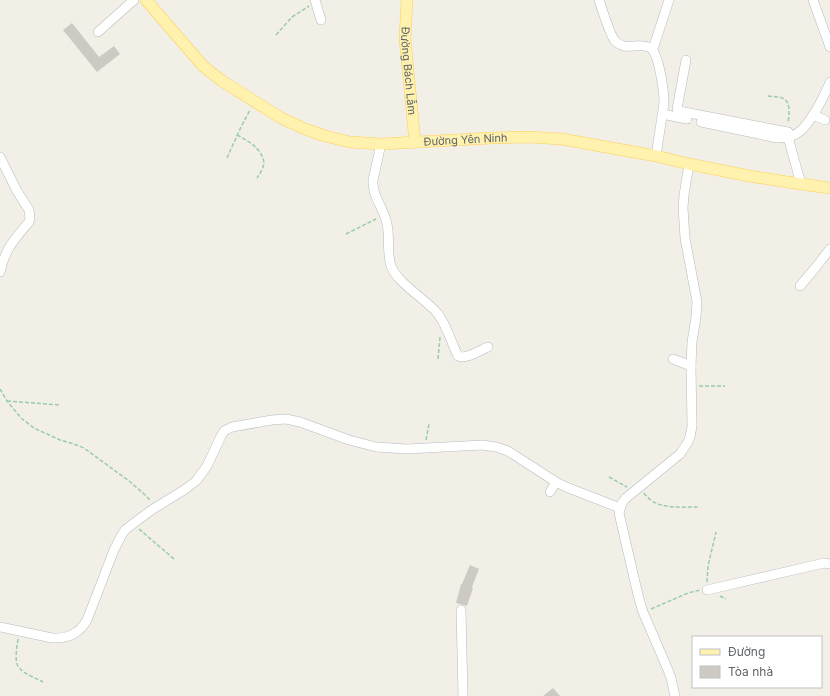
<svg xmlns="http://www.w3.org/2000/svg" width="830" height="696" font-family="Inter,sans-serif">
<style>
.building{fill:#cdcac4}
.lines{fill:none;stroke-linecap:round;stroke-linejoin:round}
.minor-casing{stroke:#b7babf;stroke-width:10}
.major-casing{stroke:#ffce53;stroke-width:12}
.path{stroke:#99cda9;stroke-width:1.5;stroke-dasharray:4 2;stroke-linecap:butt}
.minor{stroke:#fff;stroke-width:9}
.major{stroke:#fff2af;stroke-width:11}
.labels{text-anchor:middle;stroke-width:3.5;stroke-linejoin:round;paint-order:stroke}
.street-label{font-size:11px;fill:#5e6369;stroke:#fff}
</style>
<rect width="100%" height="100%" fill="#f2efe7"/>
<!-- building -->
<g class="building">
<polygon points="72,23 99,57 114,46 120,54 97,72 63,30"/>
<polygon points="470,565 479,569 472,587 473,588 467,606 456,603 461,584 462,584"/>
<polygon points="553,688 560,696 543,696"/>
</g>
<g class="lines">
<!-- minor casing -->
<g class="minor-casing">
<g id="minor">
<polyline points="315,0 321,20"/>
<path d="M 599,0 C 602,9 610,35 615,41 C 618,44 621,45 624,46 C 632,47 641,44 649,47 C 659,51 664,92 664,103 L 656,156"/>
<polyline points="813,0 830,47"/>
<polyline points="98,32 134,0"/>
<polyline points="653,49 669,0"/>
<polyline points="686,60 677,109 679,111 788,132 788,137 801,184"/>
<polyline points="662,114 687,119"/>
<polyline points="813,115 825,120"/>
<path d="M 701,122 L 777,138 C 800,139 807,125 818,107 C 822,99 827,91 830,82"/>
<path d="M 381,144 L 373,180 C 372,195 382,206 386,220 C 391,235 386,251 391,266 C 398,284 426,299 438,314 C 447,326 451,342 458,356 C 466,360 480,350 488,347"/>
<path d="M 0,157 L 17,191 L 29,210 L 30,218 L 29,222 C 14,240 5,249 0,272"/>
<polyline points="800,286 816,267 830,249"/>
<polyline points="673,359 691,366"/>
<polyline points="550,492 556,482"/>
<polyline points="707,590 824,563 830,564"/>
<polyline points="461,610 463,696"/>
<path d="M 0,627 L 52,638 C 68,639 79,634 87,620 L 114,550 L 121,536 L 125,530 L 134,523 L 153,509 L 184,490 L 196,481 L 207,466 L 221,436 L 224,431 L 232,427 L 272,420 L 286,419 L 300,422 L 349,440 L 376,447 L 407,449 L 482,445 L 496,447 L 508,451 L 556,482 L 566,487 L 620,508"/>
<polyline points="675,696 671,678 668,670 643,612 638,595 619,513 622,503 626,498 680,454 688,442 690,437 692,426 691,366 692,342 696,317 697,302 685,238 683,208 684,195 689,164"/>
</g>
</g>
<!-- major casing -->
<g class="major-casing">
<g id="major">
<path id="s1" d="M 146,0 L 203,66 L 222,81 L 281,118 L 305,129 L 325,136 L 350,142 L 381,144 L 492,138 L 529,137 L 562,139 L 656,156 L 689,164 L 749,176 L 801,184 L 830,188"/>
<path id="s2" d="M 407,0 L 405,39 L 415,142"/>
</g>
</g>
<!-- path -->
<g class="path">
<polyline points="276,35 292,17 309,6"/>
<path d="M 768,96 C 773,97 780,96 784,99 C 791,103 789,116 788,123"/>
<path d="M 237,135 C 248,141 258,146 263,158 C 264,161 264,164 263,167 C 262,171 259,175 257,178"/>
<polyline points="227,158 241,127 250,110"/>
<polyline points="346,234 376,219"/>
<polyline points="438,359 440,337"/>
<polyline points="699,386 725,386"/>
<polyline points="0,389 7,401 21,418 34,428 60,440 74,444 84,448 129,481 143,493 151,501"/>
<polyline points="7,401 60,405"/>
<polyline points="426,440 429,424"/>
<polyline points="609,477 627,487"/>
<path d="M 644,493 C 655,510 680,507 698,507"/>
<polyline points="139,529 174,559"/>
<polyline points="707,582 708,566 716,532"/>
<polyline points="720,596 726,599"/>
<polyline points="651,609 688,593 700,590"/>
<path d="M 18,639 C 17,646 15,658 17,664 C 20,673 36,678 43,682"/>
</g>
<!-- minor -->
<use href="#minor" class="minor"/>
<!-- major -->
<use href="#major" class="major"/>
</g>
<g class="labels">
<!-- street labels -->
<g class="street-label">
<text dy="4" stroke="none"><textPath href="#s2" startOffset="71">Đường Bách Lẫm</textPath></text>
<text dy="4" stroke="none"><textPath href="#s1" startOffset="370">Đường Yên Ninh</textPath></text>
</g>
</g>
<!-- legend -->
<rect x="692" y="636" width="130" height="52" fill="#ffffff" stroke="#bfc1c3"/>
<rect x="700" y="649" width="20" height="6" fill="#fff2af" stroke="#bfc1c3"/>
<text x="728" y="656" font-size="12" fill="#5e6369">Đường</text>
<rect x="700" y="666" width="20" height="12" fill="#cdcac4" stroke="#bfc1c3"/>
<text x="728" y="676" font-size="12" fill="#5e6369">Tòa nhà</text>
</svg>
